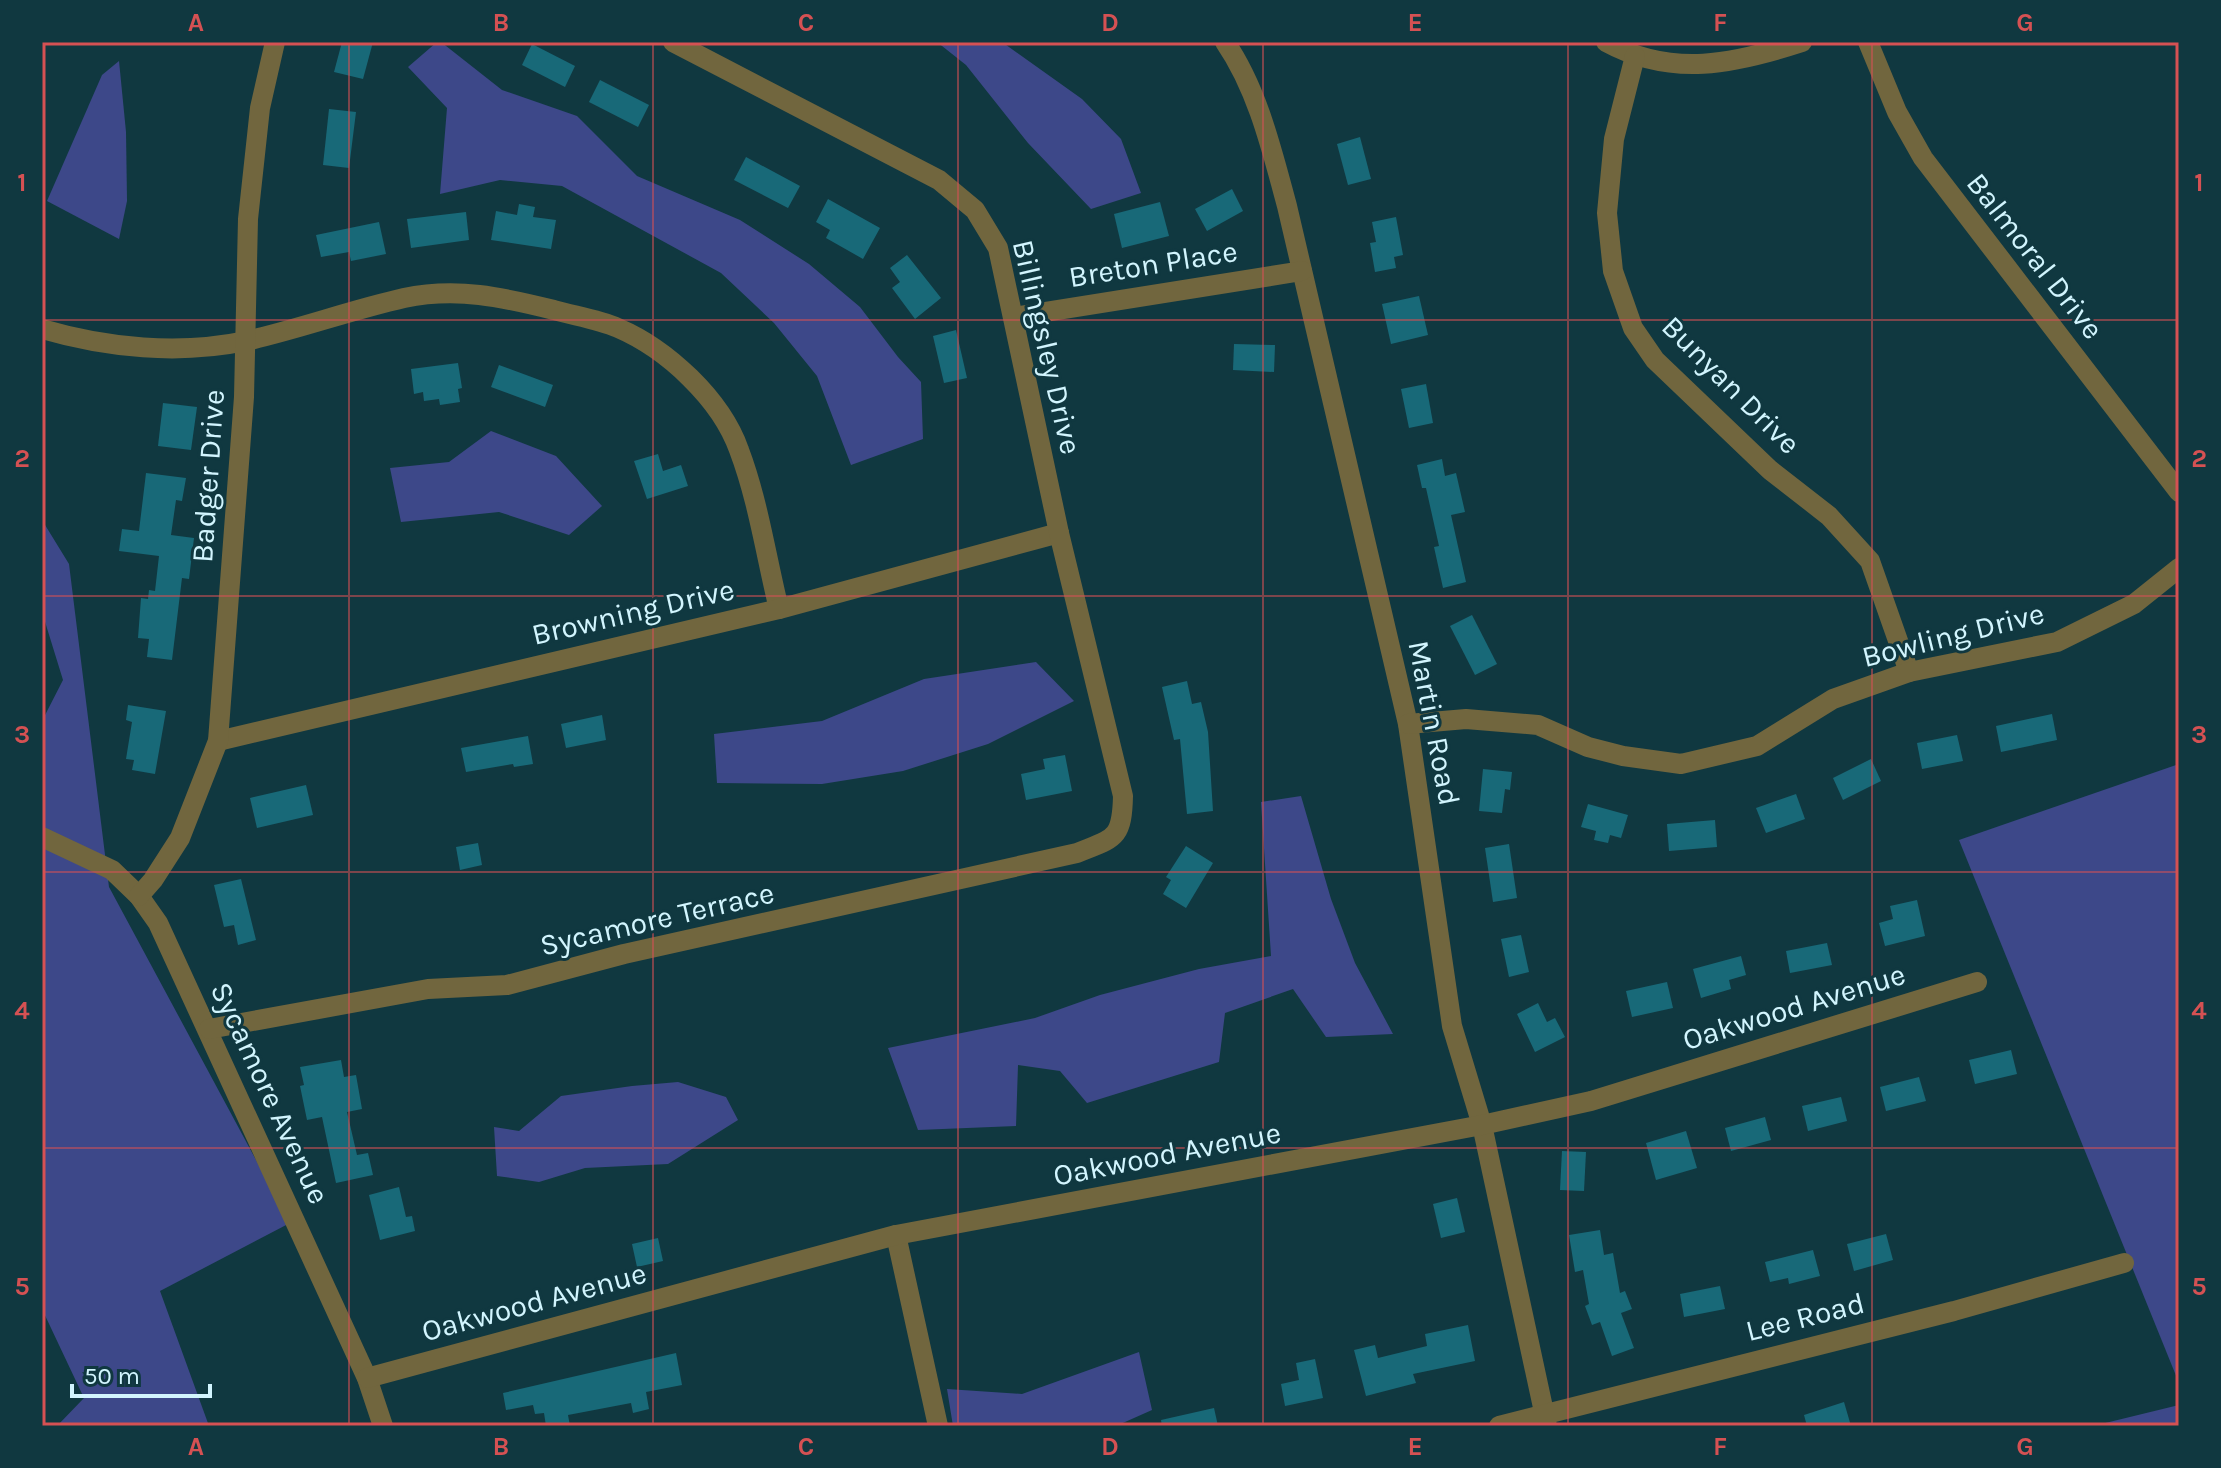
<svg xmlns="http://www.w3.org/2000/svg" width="2221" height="1468" font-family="Karla,sans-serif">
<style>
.green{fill:#3d4889}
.building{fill:#186978}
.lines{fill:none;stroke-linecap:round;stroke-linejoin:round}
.minor{stroke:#71663e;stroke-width:20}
.grid{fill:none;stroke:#d55153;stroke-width:2;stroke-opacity:0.55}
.labels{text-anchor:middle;stroke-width:6;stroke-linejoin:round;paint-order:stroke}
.street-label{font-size:30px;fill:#d2f5fe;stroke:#103840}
.neatline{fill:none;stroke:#d55153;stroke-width:3}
.grid-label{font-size:26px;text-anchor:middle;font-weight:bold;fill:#d55153}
</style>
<rect width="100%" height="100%" fill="#103840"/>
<!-- green -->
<g class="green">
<polygon points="437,42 441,42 502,90 577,116 637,176 740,220 809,264 860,307 898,357 921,382 923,439 851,465 817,376 774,323 721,273 562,186 500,180 440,194 447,108 408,67"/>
<polygon points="937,42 1002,42 1082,99 1121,139 1141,193 1091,209 1028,143 966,65"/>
<polygon points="119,61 126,132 127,201 119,239 47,201 102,75"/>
<polygon points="491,431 556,456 602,506 569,535 499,512 401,522 390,468 449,462"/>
<polygon points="42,520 69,564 109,887 290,1223 160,1291 209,1426 57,1426 84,1398 42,1309 42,721 63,680 42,612"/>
<polygon points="1036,662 1074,701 988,744 903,771 822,784 717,783 714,734 822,721 924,679"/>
<polygon points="2179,764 2179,1383 1959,840"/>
<polygon points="1301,796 1331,899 1355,963 1393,1034 1326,1037 1293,989 1225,1013 1219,1062 1087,1103 1060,1071 1018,1065 1016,1126 918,1130 888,1048 1035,1018 1100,995 1199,969 1271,956 1261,802"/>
<polygon points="678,1082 726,1097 738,1120 668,1164 585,1168 539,1182 497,1176 494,1127 519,1131 561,1096 632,1086"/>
<polygon points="1139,1352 1152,1410 1116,1426 953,1426 947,1389 1022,1394"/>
<polygon points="2179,1405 2179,1426 2093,1426"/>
</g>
<!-- building -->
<g class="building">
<polygon points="342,42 373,42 363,79 334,72"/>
<polygon points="532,44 575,66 565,87 522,65"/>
<polygon points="600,80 649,105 638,127 589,102"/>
<polygon points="329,109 356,112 349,168 323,165"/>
<polygon points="1360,137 1371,179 1348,185 1337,144"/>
<polygon points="746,157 800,186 788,208 734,180"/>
<polygon points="1232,189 1243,211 1207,231 1195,209"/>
<polygon points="828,199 880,228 863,259 826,238 830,230 816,222"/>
<polygon points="1160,202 1169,236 1122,248 1114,214"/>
<polygon points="519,204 535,207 533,217 556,220 551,249 491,240 496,211 517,215"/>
<polygon points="466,212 469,240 411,248 407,219"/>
<polygon points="1396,217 1403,255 1394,257 1396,268 1375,272 1370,243 1376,242 1372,222"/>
<polygon points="379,222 386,254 351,261 349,252 321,257 316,235"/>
<polygon points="907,255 941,298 915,319 892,288 900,282 890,268"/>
<polygon points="1419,296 1428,335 1391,344 1382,304"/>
<polygon points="956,330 967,378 944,383 933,336"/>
<polygon points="1234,344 1275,345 1274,372 1233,370"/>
<polygon points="458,363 462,388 458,389 460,402 440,405 439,399 424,401 423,392 414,394 411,369"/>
<polygon points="499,365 553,385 545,407 491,387"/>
<polygon points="1426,384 1433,423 1409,428 1401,389"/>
<polygon points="163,403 197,407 191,450 158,446"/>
<polygon points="658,454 663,471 681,465 688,486 647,499 634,461"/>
<polygon points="1442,459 1445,476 1456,473 1465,512 1451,515 1466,582 1443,588 1434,547 1439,546 1426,488 1422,488 1417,465"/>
<polygon points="146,473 186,478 182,501 176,500 171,535 194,538 189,579 182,578 172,660 147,657 149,639 138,638 141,598 148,599 149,590 155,591 159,556 119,551 122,529 139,531"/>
<polygon points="1472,615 1497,664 1475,675 1450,626"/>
<polygon points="1187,681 1192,704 1201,702 1208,732 1213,811 1187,814 1180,739 1174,740 1162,687"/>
<polygon points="128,705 166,711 155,774 132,770 134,760 126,759 132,722 126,720"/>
<polygon points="2052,714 2057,740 2001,752 1996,726"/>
<polygon points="602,715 606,740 566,748 561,724"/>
<polygon points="1957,735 1963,761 1922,769 1917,743"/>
<polygon points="528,736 533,764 514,767 513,764 466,772 461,748"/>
<polygon points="1065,755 1072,791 1026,800 1021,774 1045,769 1043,759"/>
<polygon points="1871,759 1881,781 1843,800 1833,778"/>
<polygon points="1483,769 1512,772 1510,790 1505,789 1502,813 1479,811"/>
<polygon points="306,785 313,815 257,828 250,798"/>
<polygon points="1796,794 1805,819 1766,833 1756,808"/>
<polygon points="1588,804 1628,815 1621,838 1610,835 1608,843 1594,840 1596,831 1581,827"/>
<polygon points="1715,820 1717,847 1669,851 1667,824"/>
<polygon points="478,843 482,865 460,870 456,847"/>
<polygon points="1509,844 1517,898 1493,902 1485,848"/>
<polygon points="1186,846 1213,863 1186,908 1163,894 1171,880 1166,877"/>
<polygon points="241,879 256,940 238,945 234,925 224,927 214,885"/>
<polygon points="1917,900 1925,936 1885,946 1879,923 1893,919 1890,906"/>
<polygon points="1521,935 1529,972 1509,977 1501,939"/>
<polygon points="1827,943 1832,965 1790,973 1786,951"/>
<polygon points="1741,956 1746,975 1729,980 1731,989 1701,998 1693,969"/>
<polygon points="1667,982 1673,1008 1632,1017 1626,991"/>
<polygon points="1538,1003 1547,1022 1555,1018 1565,1037 1535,1052 1517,1014"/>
<polygon points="2011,1050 2017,1074 1975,1084 1969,1060"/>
<polygon points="341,1060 344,1077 356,1075 362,1109 347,1112 357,1155 368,1153 373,1175 336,1183 322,1117 307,1120 300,1086 304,1085 300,1067"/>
<polygon points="1919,1077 1926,1101 1886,1111 1880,1087"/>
<polygon points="1841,1097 1847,1121 1808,1131 1802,1106"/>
<polygon points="1765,1117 1771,1140 1731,1151 1725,1128"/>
<polygon points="1686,1131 1697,1168 1656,1180 1646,1143"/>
<polygon points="1562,1151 1586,1152 1584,1191 1560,1190"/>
<polygon points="399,1187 406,1217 412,1216 415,1231 380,1240 369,1195"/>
<polygon points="1457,1198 1465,1232 1441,1238 1433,1204"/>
<polygon points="1600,1230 1604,1255 1613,1253 1620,1293 1625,1291 1632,1309 1621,1313 1634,1348 1612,1356 1600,1322 1592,1325 1585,1306 1589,1304 1583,1270 1575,1272 1569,1235"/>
<polygon points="1886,1234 1893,1260 1854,1271 1847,1244"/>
<polygon points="658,1238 663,1261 637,1267 632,1244"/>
<polygon points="1813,1250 1820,1276 1789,1284 1788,1278 1770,1282 1765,1262"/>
<polygon points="1720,1286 1725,1309 1684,1317 1680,1294"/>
<polygon points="1468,1325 1475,1361 1413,1374 1416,1383 1366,1396 1354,1350 1375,1345 1378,1358 1427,1346 1425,1334"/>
<polygon points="676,1353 682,1385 646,1392 649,1409 633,1413 631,1403 568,1415 570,1426 546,1426 544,1413 535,1414 533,1405 506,1410 503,1393"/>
<polygon points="1315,1359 1323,1398 1285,1406 1281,1384 1299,1380 1296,1363"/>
<polygon points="1844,1402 1851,1426 1807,1426 1804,1415"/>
<polygon points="1214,1408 1218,1426 1162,1426 1161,1420"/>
</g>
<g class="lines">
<!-- minor -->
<g class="minor">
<path d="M 1225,42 C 1258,90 1272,151 1287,206 L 1408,724 L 1452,1026 L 1482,1125 L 1547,1426"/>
<path d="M 1606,42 C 1672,78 1734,64 1802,42"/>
<polyline points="1868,42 1897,112 1923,158 2179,492"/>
<polyline points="1635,56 1614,139 1607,213 1613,271 1633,328 1655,360 1770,470 1829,516 1870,561 1909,672"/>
<polyline points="1014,317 1302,271"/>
<path d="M 42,329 C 107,348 179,355 246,341 C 299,329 351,310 404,298 C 457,287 502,297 554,310 C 575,316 598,319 618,328 C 667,349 721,399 739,450 C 758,500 766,556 779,609"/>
<polyline points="1408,724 1466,719 1538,725 1588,747 1623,756 1681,764 1757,746 1833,699 1909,672 2057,642 2134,604 2179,568"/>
<polyline points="218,741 779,609 1059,533"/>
<polyline points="42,837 112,870 139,896 158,923 367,1378 383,1426"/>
<polyline points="139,896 153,880 180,838 218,741 244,397 248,219 260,108 275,42"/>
<path d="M 209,1029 L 428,989 L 507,985 L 624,954 L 1077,853 C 1114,838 1122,840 1123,796 L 1059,533 L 998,248 L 975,210 L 939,180 L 673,42"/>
<polyline points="896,1235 938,1426"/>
<polyline points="367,1378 896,1235 1482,1125 1591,1101 1977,982"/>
<polyline points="1499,1426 1954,1311 2124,1263"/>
</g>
</g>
<!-- grid -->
<path class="grid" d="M 349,42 L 349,1426M 653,42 L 653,1426M 958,42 L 958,1426M 1263,42 L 1263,1426M 1568,42 L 1568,1426M 1872,42 L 1872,1426M 42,320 L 2179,320M 42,596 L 2179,596M 42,872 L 2179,872M 42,1148 L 2179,1148"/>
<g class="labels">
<!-- street labels -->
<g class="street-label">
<text transform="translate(2035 256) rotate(52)" y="10">Balmoral Drive</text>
<text transform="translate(1153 264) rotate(-9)" y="10">Breton Place</text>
<text transform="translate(1047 347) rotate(77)" y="10">Billingsley Drive</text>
<text transform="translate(1731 385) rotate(45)" y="10">Bunyan Drive</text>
<text transform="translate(208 476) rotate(-86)" y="10">Badger Drive</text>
<text transform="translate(633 612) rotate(-13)" y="10">Browning Drive</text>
<text transform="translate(1953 635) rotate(-14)" y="10">Bowling Drive</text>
<text transform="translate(1434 723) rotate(79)" y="10">Martin Road</text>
<text transform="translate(657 919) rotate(-13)" y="10">Sycamore Terrace</text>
<text transform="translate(1794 1007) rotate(-17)" y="10">Oakwood Avenue</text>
<text transform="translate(270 1093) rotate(65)" y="10">Sycamore Avenue</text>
<text transform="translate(1167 1154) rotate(-11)" y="10">Oakwood Avenue</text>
<text transform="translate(534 1302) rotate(-15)" y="10">Oakwood Avenue</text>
<text transform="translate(1805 1317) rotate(-14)" y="10">Lee Road</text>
</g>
</g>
<!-- border -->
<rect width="2221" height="1468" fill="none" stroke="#103840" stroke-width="88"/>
<!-- scale -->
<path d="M72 1384v12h138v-12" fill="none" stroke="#d2f5fe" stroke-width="4"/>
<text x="84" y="1384" font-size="24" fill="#d2f5fe" stroke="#103840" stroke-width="6" paint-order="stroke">50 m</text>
<rect x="44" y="44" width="2133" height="1380" class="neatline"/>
<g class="grid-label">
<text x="196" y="31">A</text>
<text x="501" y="31">B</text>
<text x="806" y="31">C</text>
<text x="1110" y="31">D</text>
<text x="1415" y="31">E</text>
<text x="1720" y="31">F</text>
<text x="2025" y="31">G</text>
<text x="22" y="191">1</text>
<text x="2199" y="191">1</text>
<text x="22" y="467">2</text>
<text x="2199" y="467">2</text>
<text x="22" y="743">3</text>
<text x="2199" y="743">3</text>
<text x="22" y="1019">4</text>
<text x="2199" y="1019">4</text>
<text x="22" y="1295">5</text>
<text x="2199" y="1295">5</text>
<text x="196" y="1455">A</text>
<text x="501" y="1455">B</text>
<text x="806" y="1455">C</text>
<text x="1110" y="1455">D</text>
<text x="1415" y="1455">E</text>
<text x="1720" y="1455">F</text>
<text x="2025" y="1455">G</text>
</g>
</svg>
